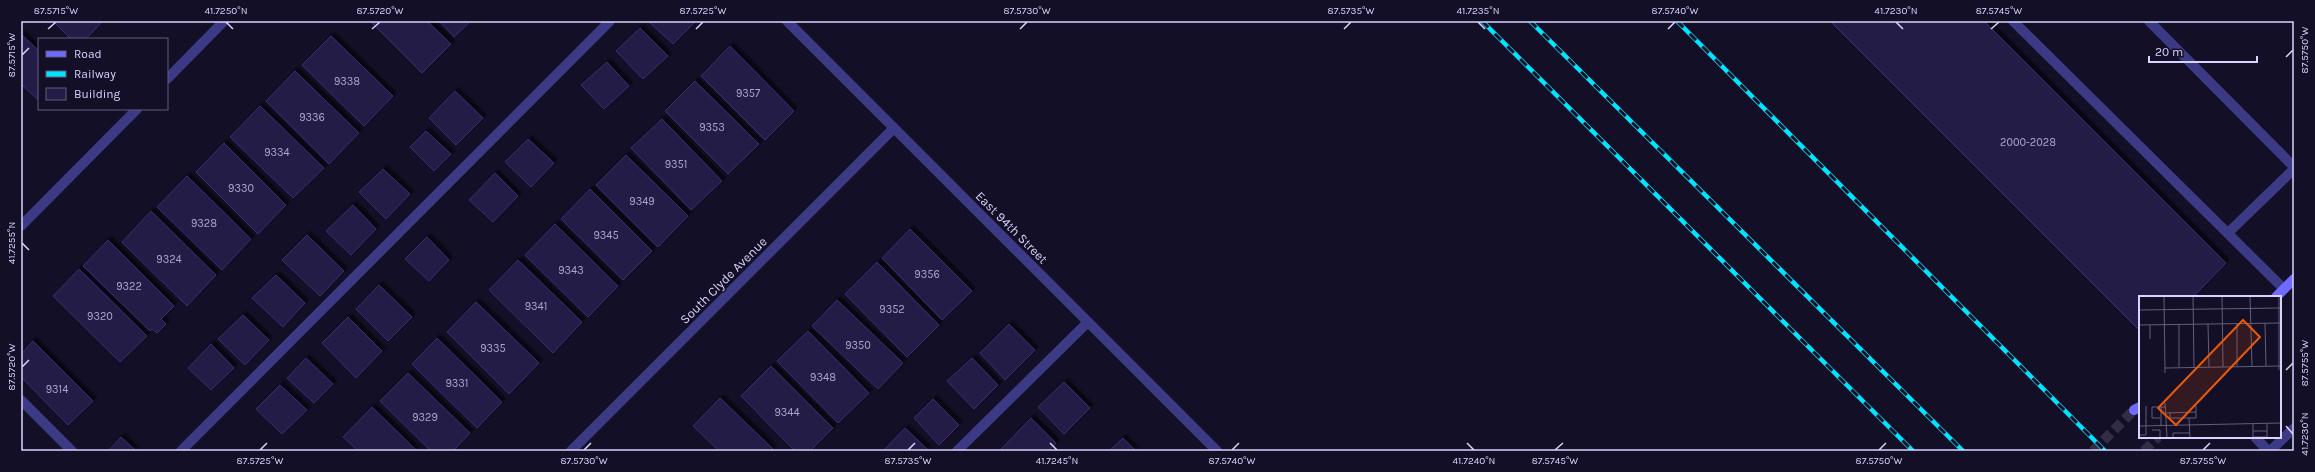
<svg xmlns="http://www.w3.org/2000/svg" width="2315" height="472" font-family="Karla,sans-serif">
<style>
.building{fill:#241b47;stroke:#3b2d73;filter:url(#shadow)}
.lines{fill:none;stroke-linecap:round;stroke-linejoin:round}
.secondary-tunnel{stroke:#312d47;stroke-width:10;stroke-dasharray:10 5;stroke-linecap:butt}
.service{stroke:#3d3a85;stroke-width:10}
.minor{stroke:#3d3a85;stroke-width:10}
.secondary{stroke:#6f6bff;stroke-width:10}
.rail-casing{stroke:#00e5ff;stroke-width:4.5}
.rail{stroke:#130f26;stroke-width:3;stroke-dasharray:9;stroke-linecap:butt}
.ticks{fill:none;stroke:#d9d4ff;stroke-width:1.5}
.labels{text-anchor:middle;stroke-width:3;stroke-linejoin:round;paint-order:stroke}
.number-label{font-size:11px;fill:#aca6d1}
.street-label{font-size:13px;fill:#d9d4ff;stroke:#130f26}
.inset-road{fill:none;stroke:#625e7d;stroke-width:1}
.view{fill:#e8590c;fill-opacity:0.15;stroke:#e8590c;stroke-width:2}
.inset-edge{fill:none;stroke:#d9d4ff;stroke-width:2}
.neatline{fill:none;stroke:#d9d4ff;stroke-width:1.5}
.ticks-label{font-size:10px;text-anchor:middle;fill:#d9d4ff}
</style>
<defs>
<filter id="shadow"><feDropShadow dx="3.5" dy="-3.5" stdDeviation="1" flood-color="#0009"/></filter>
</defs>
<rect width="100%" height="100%" fill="#130f26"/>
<!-- building -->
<g class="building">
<polygon points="53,21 103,21 86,39 71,39"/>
<polygon points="370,21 427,21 451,44 422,73"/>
<polygon points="439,21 471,21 454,37"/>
<polygon points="648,21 696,21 673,44"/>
<polygon points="1830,21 1984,21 2226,263 2193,297 2140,297 2140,331"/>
<polygon points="640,28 668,56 643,79 616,51"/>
<polygon points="21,34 39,51 38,100 21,84"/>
<polygon points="331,36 393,96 364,126 302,65"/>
<polygon points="730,46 794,111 765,140 701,76"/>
<polygon points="607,62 629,86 604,109 581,85"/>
<polygon points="295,71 359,133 329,164 266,101"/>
<polygon points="695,81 759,144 728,174 665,111"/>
<polygon points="455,91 483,118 456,145 429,118"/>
<polygon points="260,106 324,168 293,198 230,137"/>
<polygon points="662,119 722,181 691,210 631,148"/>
<polygon points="426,131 451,154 434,171 410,147"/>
<polygon points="528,139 554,163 531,187 505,162"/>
<polygon points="224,143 286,205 258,234 196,172"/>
<polygon points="626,155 688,216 658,247 596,185"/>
<polygon points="383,169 410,194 386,219 359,192"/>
<polygon points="495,173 518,196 493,222 469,200"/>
<polygon points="187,176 251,239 222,270 157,207"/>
<polygon points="590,189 652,251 623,280 561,219"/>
<polygon points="353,205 376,229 351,255 326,231"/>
<polygon points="151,211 216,275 187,306 122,242"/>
<polygon points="555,224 618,286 588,317 525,255"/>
<polygon points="910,229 972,291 942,320 882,258"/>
<polygon points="307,235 344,271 320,296 282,260"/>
<polygon points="427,237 449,260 429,281 405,259"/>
<polygon points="108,240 174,306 161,319 166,324 157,333 152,329 150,331 83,266"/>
<polygon points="518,260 582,322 553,353 489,290"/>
<polygon points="877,262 939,325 907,357 845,294"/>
<polygon points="79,269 147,336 120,362 53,296"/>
<polygon points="276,275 305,303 283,327 252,298"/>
<polygon points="379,285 412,317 388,341 356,309"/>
<polygon points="837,300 903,363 878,389 812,326"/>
<polygon points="476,302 539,363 509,394 447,332"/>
<polygon points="243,315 269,340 245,365 218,339"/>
<polygon points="348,317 382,351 356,378 322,343"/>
<polygon points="1009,324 1035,350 1005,380 980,353"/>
<polygon points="808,331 869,393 838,423 777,361"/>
<polygon points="437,338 502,402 477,428 412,364"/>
<polygon points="33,341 93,401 68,425 21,377 21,354"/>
<polygon points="211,344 234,368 211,390 188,368"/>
<polygon points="306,358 333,384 314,403 287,378"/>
<polygon points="972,358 998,385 974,409 947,381"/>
<polygon points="771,366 833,428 810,451 795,451 741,396"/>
<polygon points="408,373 470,433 453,451 431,451 380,401"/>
<polygon points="1064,382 1090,408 1064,434 1038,407"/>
<polygon points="280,385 307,410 282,434 256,409"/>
<polygon points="720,398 773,449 771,451 719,451 693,426"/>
<polygon points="933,399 959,425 939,445 914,418"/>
<polygon points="372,407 417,451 358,451 343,437"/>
<polygon points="1031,418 1056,443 1048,451 1004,451 1001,449"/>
<polygon points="905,428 929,451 883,451"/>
<polygon points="121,437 136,451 108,451"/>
<polygon points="1123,438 1136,451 1109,451"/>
</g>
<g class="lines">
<!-- secondary-tunnel -->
<g class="secondary-tunnel">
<polyline points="2093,451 2134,410"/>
<polyline points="2144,451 2158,437"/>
</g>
<!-- service -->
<g class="service">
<polyline points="2013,21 2284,289"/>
<polyline points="2149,21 2294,167"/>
<polyline points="2228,233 2294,169"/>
<polyline points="21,400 72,451"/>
<polyline points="2255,437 2268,451"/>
<polyline points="181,451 610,21"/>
<polyline points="957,451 1088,322"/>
<polyline points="2270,451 2294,428"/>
</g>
<!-- minor -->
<g class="minor">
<polyline points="787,21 1217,451"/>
<polyline points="167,79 224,21"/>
<polyline points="21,226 137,109"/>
<polyline points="571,451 894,128"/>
</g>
<!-- secondary -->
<g class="secondary">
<polyline points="2276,297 2294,279"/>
<polyline points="2134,410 2140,407"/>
</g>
<!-- rail casing -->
<g class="rail-casing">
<g id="rail">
<polyline points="1482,21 1913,451"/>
<polyline points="1530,21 1963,451"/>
<polyline points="1677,21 2105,451"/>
</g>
</g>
<!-- rail -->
<use href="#rail" class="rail"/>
</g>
<!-- ticks -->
<path class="ticks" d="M 226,22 L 233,29M 1478,22 L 1485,29M 1896,22 L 1903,29M 48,29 L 56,22M 372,29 L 380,22M 696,29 L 703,22M 1020,29 L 1027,22M 1344,29 L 1351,22M 1668,29 L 1675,22M 1991,29 L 1999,22M 22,55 L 29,48M 2286,57 L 2293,50M 22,243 L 29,250M 22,367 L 29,360M 2286,370 L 2293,363M 2286,426 L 2293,434M 1050,443 L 1057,450M 1467,443 L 1474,450M 260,450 L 267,443M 584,450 L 591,443M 908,450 L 915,443M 1232,450 L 1239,443M 1555,450 L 1563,443M 1879,450 L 1886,443M 2203,450 L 2210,443"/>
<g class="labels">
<!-- number labels -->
<g class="number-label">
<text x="347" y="85">9338</text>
<text x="748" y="97">9357</text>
<text x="312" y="121">9336</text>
<text x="712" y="131">9353</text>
<text x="2028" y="146">2000-2028</text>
<text x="277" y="156">9334</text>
<text x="676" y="168">9351</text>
<text x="241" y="192">9330</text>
<text x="642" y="205">9349</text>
<text x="204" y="227">9328</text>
<text x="606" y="239">9345</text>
<text x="169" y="263">9324</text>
<text x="571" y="274">9343</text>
<text x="927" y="278">9356</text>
<text x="129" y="290">9322</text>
<text x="536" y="310">9341</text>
<text x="892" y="313">9352</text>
<text x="100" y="320">9320</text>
<text x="858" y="349">9350</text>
<text x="493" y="352">9335</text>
<text x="823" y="381">9348</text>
<text x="457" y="387">9331</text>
<text x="57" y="393">9314</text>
<text x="787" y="416">9344</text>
<text x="425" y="421">9329</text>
</g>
<!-- street labels -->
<g class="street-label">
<text transform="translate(1012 227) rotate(45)" y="5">East 94th Street</text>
<text transform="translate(723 280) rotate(-45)" y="5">South Clyde Avenue</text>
</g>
</g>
<!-- overview -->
<g transform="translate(2139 296)">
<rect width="142" height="142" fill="#130f26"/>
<path class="inset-road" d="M 25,0 L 26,77M 54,0 L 55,71M 83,0 L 84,71M 111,0 L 113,70M 140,0 L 140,74M 0,14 L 142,12M 126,27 L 127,70M 69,28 L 70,71M 98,28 L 98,70M 0,29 L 142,27M 11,29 L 11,43M 40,29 L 40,71M 26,72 L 142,70M 26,107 L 28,142M 22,111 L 22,129M 27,117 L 57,116 L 57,110M 31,117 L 31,122 L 57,122 L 57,116M 21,122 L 13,122 L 13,111 L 27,111M 50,122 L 51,142M 114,128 L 114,141M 0,130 L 142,127M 13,134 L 21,134 L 21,142M 114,135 L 128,135M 0,139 L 7,139 L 7,110M 114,141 L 128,141 L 128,128M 34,142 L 34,137 L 51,137M 142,142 L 142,128"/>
<path class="view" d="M 104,24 L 121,41 L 37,129 L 19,112 Z"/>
<rect width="142" height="142" class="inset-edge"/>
</g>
<!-- border -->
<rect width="2315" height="472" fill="none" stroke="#130f26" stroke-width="44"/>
<!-- legend -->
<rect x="38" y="38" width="130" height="72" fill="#130f26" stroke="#625e7d"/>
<rect x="46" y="51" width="20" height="6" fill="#6f6bff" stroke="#625e7d"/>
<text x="74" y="58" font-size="12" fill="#d9d4ff">Road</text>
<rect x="46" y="71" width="20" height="6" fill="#00e5ff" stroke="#625e7d"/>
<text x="74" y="78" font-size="12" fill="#d9d4ff">Railway</text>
<rect x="46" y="88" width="20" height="12" fill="#241b47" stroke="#625e7d"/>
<text x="74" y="98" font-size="12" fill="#d9d4ff">Building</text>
<!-- scale -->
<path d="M2149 56v6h108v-6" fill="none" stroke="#d9d4ff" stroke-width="2"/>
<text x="2155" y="56" font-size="12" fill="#d9d4ff" stroke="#130f26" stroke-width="3" paint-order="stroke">20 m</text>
<rect x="22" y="22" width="2271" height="428" class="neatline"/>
<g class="ticks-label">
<text x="56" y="14">87.5715°W</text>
<text x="226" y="14">41.7250°N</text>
<text x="380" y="14">87.5720°W</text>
<text x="703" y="14">87.5725°W</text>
<text x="1027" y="14">87.5730°W</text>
<text x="1351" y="14">87.5735°W</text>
<text x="1478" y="14">41.7235°N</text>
<text x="1675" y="14">87.5740°W</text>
<text x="1896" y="14">41.7230°N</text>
<text x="1999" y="14">87.5745°W</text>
<text transform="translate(2304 50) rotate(-90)" y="4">87.5750°W</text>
<text transform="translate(11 55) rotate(-90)" y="4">87.5715°W</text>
<text transform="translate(11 243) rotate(-90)" y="4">41.7255°N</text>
<text transform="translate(2304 363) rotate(-90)" y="4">87.5755°W</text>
<text transform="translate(11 367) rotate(-90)" y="4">87.5720°W</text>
<text transform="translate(2304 434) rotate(-90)" y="4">41.7230°N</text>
<text x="260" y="464">87.5725°W</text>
<text x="584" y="464">87.5730°W</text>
<text x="908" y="464">87.5735°W</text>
<text x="1057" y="464">41.7245°N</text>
<text x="1232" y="464">87.5740°W</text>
<text x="1474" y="464">41.7240°N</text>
<text x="1555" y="464">87.5745°W</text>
<text x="1879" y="464">87.5750°W</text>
<text x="2203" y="464">87.5755°W</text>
</g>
</svg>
